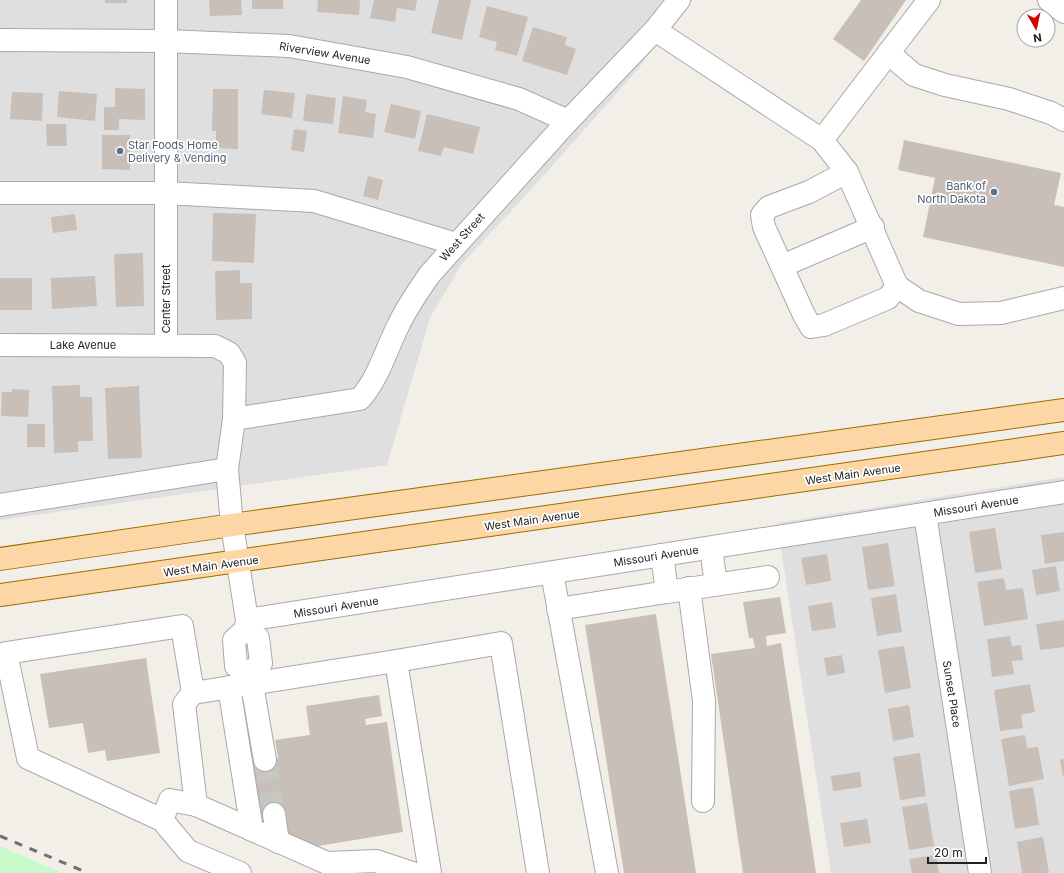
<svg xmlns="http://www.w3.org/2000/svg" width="1064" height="873" font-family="Inter,sans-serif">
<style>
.residential{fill:#e0dfdf}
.park{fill:#c8facc}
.building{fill:#c7bfb8}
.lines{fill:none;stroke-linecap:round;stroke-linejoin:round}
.minor-tunnel{stroke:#c8c6c1;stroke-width:22;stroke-dasharray:22 11;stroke-linecap:butt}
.minor-casing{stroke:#a9a9a9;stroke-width:24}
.major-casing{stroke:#a06b00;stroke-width:24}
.minor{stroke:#fff;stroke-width:22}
.major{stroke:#fcd6a4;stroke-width:22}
.rail{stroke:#707070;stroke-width:3;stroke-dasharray:8 8;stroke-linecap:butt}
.service-dot{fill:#5c6f8a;stroke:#fff;stroke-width:1.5}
.labels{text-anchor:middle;stroke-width:3.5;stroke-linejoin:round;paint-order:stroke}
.street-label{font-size:11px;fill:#222;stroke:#fff}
.service-label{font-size:11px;fill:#4e5e75;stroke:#fff;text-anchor:start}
</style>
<rect width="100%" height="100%" fill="#f2efe9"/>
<!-- residential -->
<g class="residential">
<polygon points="0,0 693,0 674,19 639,68 546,173 461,265 430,318 387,465 0,520"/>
<polygon points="1064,477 1064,873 831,873 777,523"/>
</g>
<!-- park -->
<polygon class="park" points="0,846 62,873 0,873"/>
<!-- building -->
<g class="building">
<rect x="105" y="0" width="22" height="3"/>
<polygon points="209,0 241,0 242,15 210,16"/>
<rect x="252" y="0" width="31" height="9"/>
<polygon points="318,0 360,0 359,15 317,12"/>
<polygon points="374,0 417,0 415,11 397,8 395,22 370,18"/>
<polygon points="439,0 471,0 462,40 431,33"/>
<polygon points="861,0 906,0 864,61 833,39"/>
<polygon points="487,6 528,17 517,56 495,50 497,42 479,37"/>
<polygon points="533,27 567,37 565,45 576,49 567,75 522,61"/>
<polygon points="115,88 145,89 145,120 119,119 119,130 104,130 104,107 115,107"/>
<polygon points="213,89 238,89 238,149 216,148 216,131 212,131"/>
<polygon points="264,90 295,93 292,118 261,114"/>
<polygon points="59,91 97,94 95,121 57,117"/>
<polygon points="12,92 43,93 42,121 10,119"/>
<polygon points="306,94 336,98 333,124 303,121"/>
<polygon points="343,96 367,100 365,112 376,114 373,138 338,133"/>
<polygon points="391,104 421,111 415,139 384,132"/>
<polygon points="427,114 480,127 473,154 444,147 441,156 418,151"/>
<polygon points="46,124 66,124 67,146 47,146"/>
<polygon points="294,129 307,131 304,152 291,150"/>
<polygon points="102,135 130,135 130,170 102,169"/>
<polygon points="904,140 1061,173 1054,205 1064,207 1064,267 923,237 935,178 898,170"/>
<polygon points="368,176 383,180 378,200 363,196"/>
<polygon points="213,213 256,214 254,263 212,261"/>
<polygon points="75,214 77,230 53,233 51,217"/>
<polygon points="143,253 144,306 116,307 114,254"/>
<polygon points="240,270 240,283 252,283 252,319 216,320 215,271"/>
<polygon points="95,276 97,306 52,309 51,278"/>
<rect x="0" y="278" width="32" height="32"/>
<polygon points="80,385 80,397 92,397 93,441 78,441 78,452 54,453 52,386"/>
<polygon points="139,386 142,458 108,459 105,388"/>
<polygon points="12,389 29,390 28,417 1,416 2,392 12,392"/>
<rect x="27" y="424" width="18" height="23"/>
<polygon points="995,528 1002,569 975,573 969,532"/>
<polygon points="1064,532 1064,561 1045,564 1041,535"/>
<polygon points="888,543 895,586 868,590 862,547"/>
<polygon points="827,554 831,581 806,585 801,558"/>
<polygon points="1056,566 1060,591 1036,595 1032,570"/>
<polygon points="1004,578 1006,590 1023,588 1028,619 984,626 977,582"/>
<polygon points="896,594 902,632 877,636 871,598"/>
<polygon points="780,597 786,633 766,636 767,646 781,643 816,873 743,873 711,654 755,648 753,638 749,638 743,602"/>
<polygon points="832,602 836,628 812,631 808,606"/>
<polygon points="656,614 696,873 624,873 585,625"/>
<polygon points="1064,620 1064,647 1040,650 1036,624"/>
<polygon points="1010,636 1012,646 1021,645 1023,660 1012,661 1014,674 992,677 987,639"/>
<polygon points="904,646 911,688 885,693 878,650"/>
<polygon points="842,655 845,673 827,676 824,658"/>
<polygon points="146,658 160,753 107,761 105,750 88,753 83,723 49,728 40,674"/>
<polygon points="1030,684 1035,712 1021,715 1023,728 1000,731 994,690"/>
<polygon points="379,695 382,716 365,719 366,725 387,722 403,832 306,848 287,838 283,813 261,816 253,762 278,758 275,740 310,735 306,706"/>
<polygon points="909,705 914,737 893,741 888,709"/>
<polygon points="1025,735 1027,748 1038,747 1044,779 1009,786 1001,739"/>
<polygon points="920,753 926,796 900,800 893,757"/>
<polygon points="1064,759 1064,776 1063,776 1060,760"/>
<polygon points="860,772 862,787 833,791 831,776"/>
<polygon points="1033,787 1039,825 1015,829 1009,791"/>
<polygon points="927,803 934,846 909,850 902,807"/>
<polygon points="867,819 871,843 844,847 840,823"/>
<polygon points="1043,837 1049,873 1022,873 1017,842"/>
<polygon points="936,855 939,873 912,873 909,859"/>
</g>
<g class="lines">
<!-- minor-tunnel -->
<polyline class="minor-tunnel" points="265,760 274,814"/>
<!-- minor casing -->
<g class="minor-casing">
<g id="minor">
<polyline points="166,0 166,345"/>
<polyline points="1049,0 1064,12"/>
<polyline points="655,30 822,140 847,172 897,286 919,301 959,314 1001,313 1064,298"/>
<polyline points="0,40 166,41 289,46 407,67 519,99 568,121"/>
<polyline points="888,53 914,75 945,85 1009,99 1051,113 1064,120"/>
<polyline points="822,140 929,0"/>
<polyline points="847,172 809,192 769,207 762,215 764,227 804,315 811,327 824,325 888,298 897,286"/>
<polyline points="0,193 166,193 314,201 456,244"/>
<polyline points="782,266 873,227"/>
<polyline points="0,345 215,346 229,353 235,363 234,419 227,469 232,525 247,620 246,629"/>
<path d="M 234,419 L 360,399 C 378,379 386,350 398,326 C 407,307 418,291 430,274 L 568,121 L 655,30 L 679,0"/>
<polyline points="0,505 227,469"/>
<polyline points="925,514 980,873"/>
<polyline points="711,548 716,584"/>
<polyline points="662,555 667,592 768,577"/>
<polyline points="552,573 607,873"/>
<polyline points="689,588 704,701 703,801"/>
<polyline points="558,609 667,592"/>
<polyline points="247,620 1064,492"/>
<polygon points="246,629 258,638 261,663 250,673 236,666 234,640"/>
<polyline points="250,673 265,760"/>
<polyline points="229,687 252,830"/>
<polyline points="193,693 182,626 6,653 28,758 162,820 188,851 240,873"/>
<polyline points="196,805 184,704 193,693 396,661"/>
<polyline points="274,814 278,842"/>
<polyline points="162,820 170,800 196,805 327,863 376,861 412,873"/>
<polyline points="430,873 396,661 501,643 538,873"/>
</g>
</g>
<!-- major casing -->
<g class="major-casing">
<g id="major">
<polyline points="0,559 232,525 1064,410"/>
<polyline points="0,595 1064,443"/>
</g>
</g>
<!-- minor -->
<use href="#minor" class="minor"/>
<!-- major -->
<use href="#major" class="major"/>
<!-- rail -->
<polyline class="rail" points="0,836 88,873"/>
</g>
<!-- markers -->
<g class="service-dot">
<circle cx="120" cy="151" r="4"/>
<circle cx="994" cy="192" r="4"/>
</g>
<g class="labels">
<!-- street labels -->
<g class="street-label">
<text transform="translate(325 53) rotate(9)" y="4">Riverview Avenue</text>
<text transform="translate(462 237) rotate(-48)" y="4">West Street</text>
<text transform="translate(166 299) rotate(-90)" y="4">Center Street</text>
<text x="83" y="349">Lake Avenue</text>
<text transform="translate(853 474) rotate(-8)" y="4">West Main Avenue</text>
<text transform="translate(976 506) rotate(-9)" y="4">Missouri Avenue</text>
<text transform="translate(532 520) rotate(-8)" y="4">West Main Avenue</text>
<text transform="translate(656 556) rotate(-9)" y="4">Missouri Avenue</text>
<text transform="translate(211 566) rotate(-8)" y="4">West Main Avenue</text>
<text transform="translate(336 607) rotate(-9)" y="4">Missouri Avenue</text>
<text transform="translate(952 694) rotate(81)" y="4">Sunset Place</text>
</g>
<!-- service labels -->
<g class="service-label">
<text x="128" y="149">Star Foods Home<tspan x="128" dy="13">Delivery &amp; Vending</tspan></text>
<text x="986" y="190" text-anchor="end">Bank of<tspan x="986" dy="13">North Dakota</tspan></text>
</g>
</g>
<!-- north arrow -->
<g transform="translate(1036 28) rotate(171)"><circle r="19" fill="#ffffff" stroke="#a7a7a7"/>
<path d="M0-3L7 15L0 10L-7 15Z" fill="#d40000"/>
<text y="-6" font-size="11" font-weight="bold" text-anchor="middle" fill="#222222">N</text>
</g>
<!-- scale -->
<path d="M928 857v6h58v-6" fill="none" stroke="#222222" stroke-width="2"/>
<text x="934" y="857" font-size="12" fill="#222222" stroke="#ffffff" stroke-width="3" paint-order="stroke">20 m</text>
</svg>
